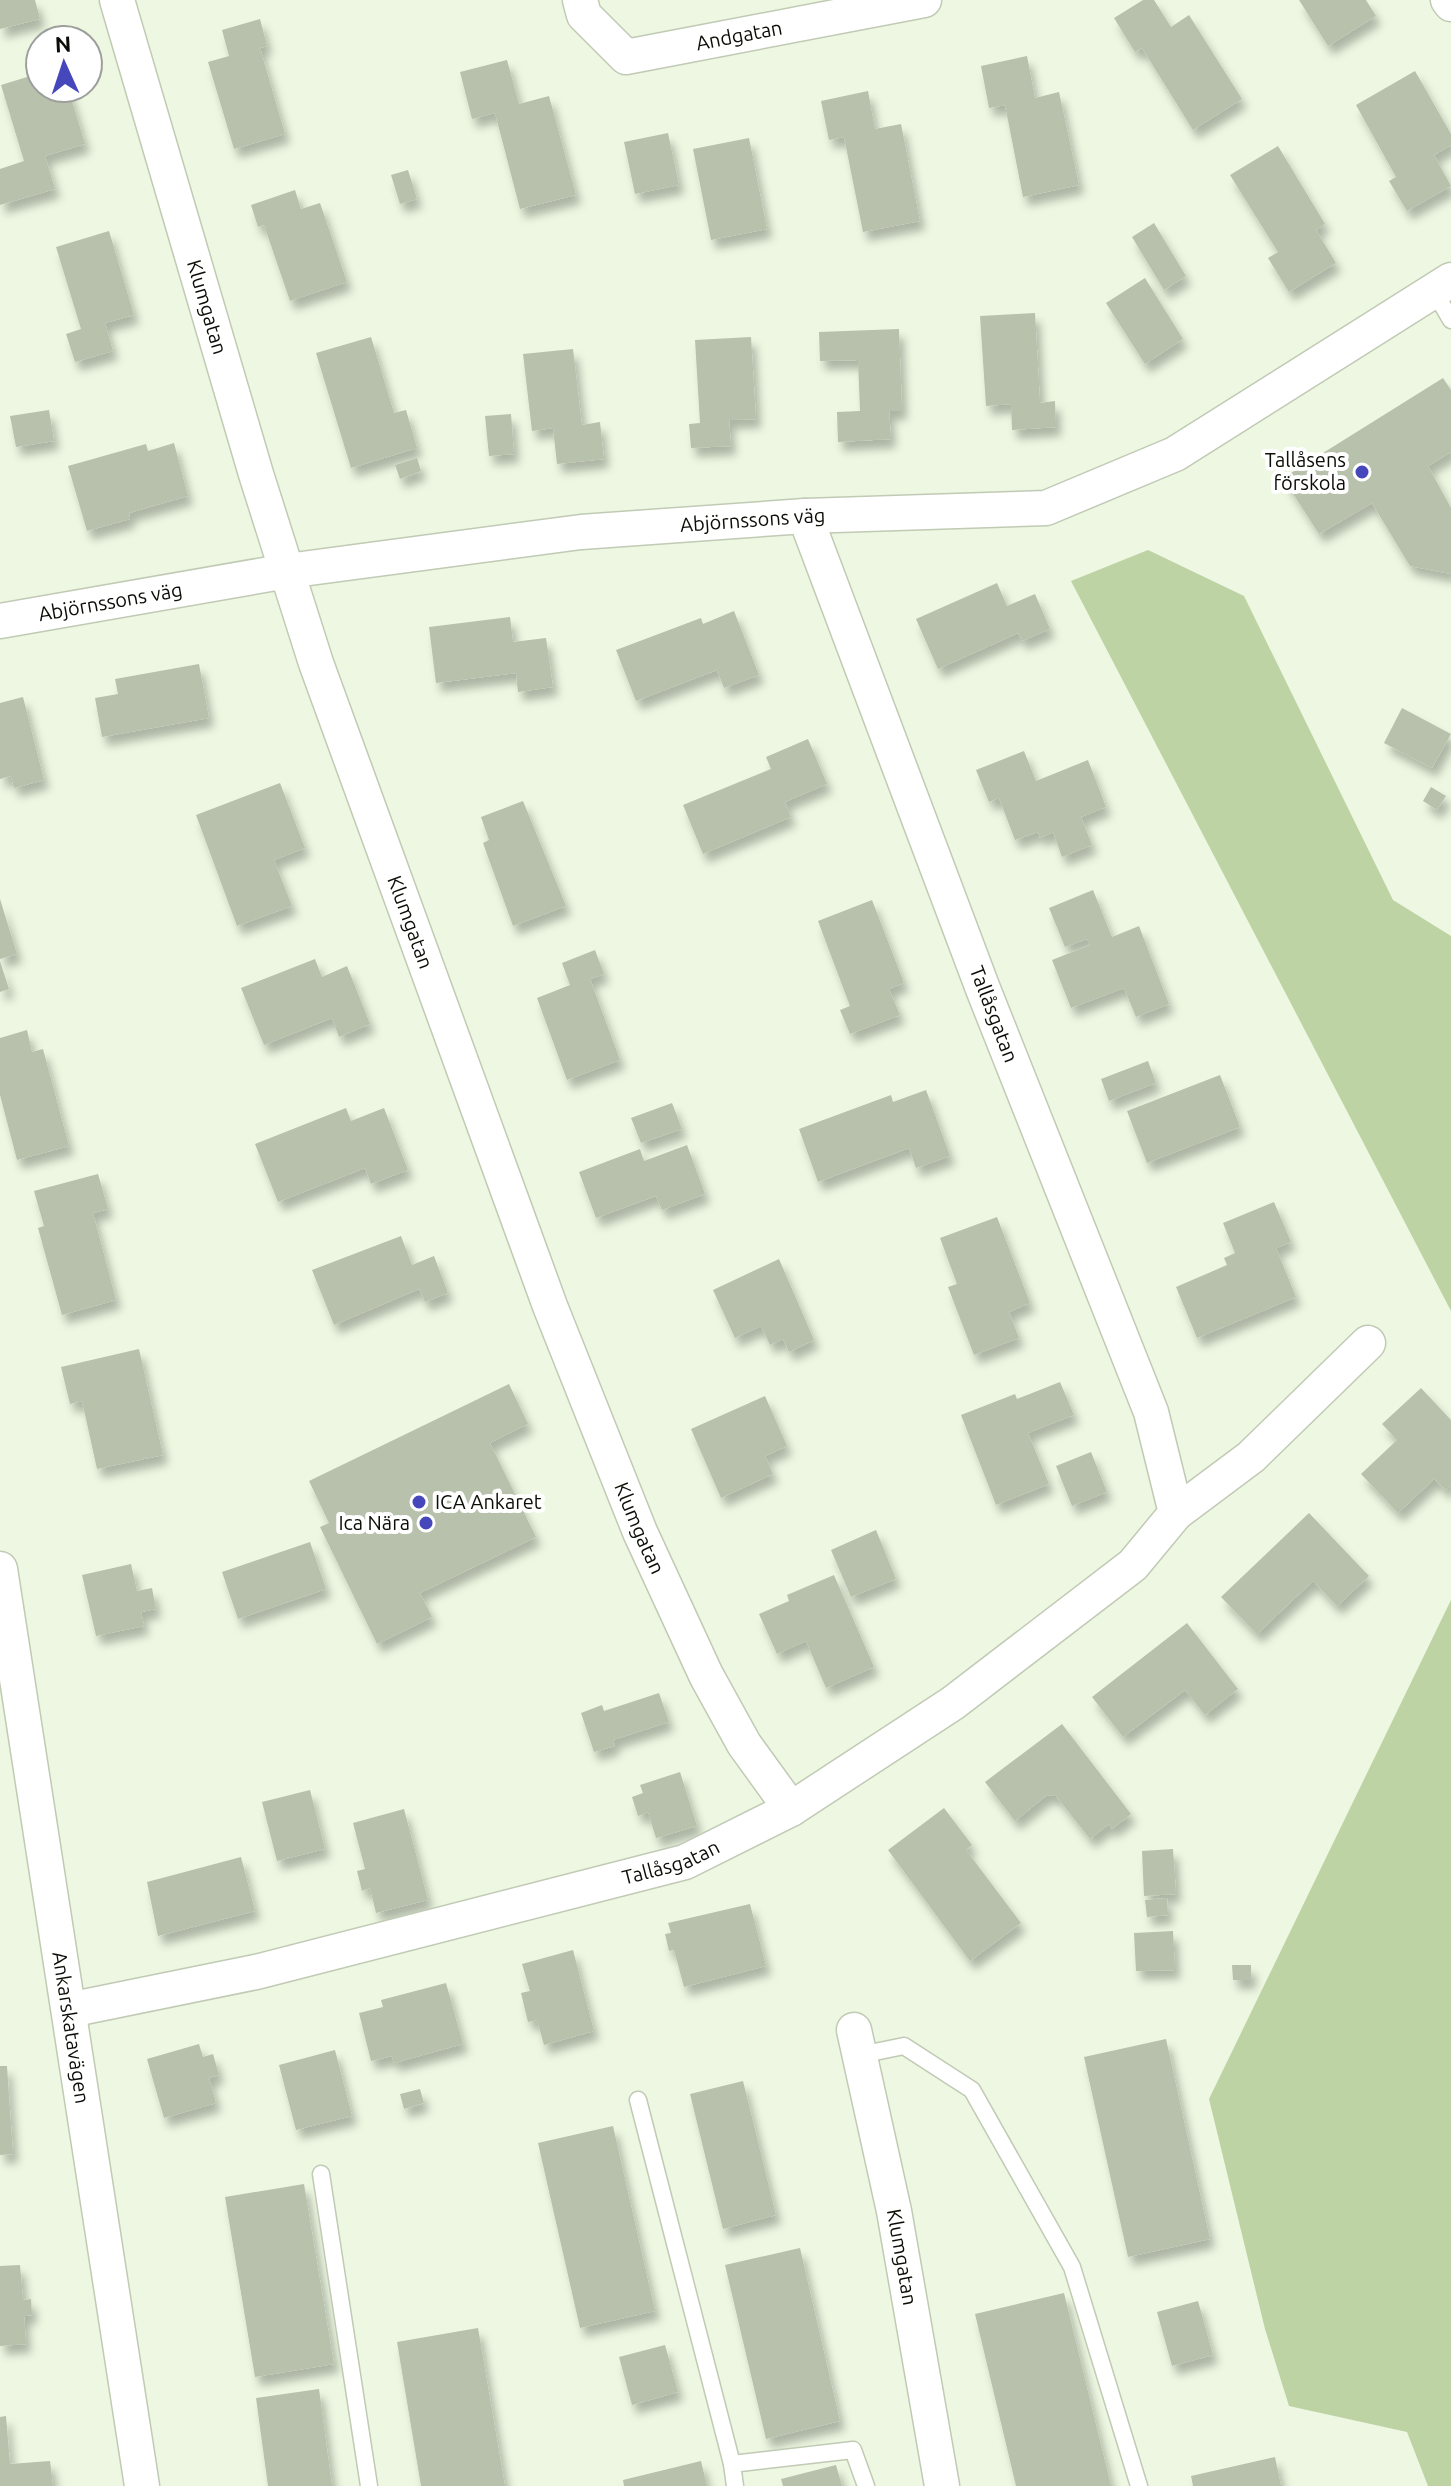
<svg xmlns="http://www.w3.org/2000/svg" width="1451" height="2486" font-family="Ubuntu,sans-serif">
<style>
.green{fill:#bed3a3}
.building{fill:#b7c1ac;filter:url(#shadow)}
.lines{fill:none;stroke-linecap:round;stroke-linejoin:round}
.service-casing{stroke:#c0cab4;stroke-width:19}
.minor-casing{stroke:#c0cab4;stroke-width:37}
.service{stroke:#fff;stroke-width:16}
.minor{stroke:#fff;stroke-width:34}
.poi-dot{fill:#4747bc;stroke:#fff;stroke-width:3}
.labels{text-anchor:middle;stroke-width:8;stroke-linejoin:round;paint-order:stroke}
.street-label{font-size:20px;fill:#0b0e07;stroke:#fff}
.poi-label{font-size:20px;fill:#0b0e07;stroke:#fff;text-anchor:end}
</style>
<defs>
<filter id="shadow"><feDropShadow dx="5" dy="9" stdDeviation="4" flood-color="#0004"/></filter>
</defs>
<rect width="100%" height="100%" fill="#edf7e1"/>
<!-- green -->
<g class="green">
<polygon points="1148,550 1244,596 1393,900 1451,936 1451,1311 1071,581"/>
<polygon points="1451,1600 1451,2486 1428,2486 1407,2432 1289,2406 1265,2329 1209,2099"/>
</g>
<!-- building -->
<g class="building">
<polygon points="0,0 35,0 40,19 0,29"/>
<polygon points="1143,0 1154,0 1171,27 1189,15 1242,99 1193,130 1142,48 1135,52 1114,18"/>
<polygon points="1299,0 1366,0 1376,16 1328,46"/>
<polygon points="260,19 267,46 260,48 285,134 234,149 208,62 229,56 222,30"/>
<polygon points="1027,56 1035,98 1059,92 1079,185 1023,197 1005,105 989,108 981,66"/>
<polygon points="507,60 519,104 549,96 576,195 520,209 495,113 472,119 460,72"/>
<polygon points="1415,71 1451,134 1451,145 1434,155 1451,186 1407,211 1389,181 1396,177 1356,105"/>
<polygon points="40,73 40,88 68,88 85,144 45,156 55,189 0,205 0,169 24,161 1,85"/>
<polygon points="868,91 875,129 901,124 920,221 863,232 844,137 829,140 821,101"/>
<polygon points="668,133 679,185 635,194 624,142"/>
<polygon points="749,138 767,229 711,240 693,149"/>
<polygon points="1278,146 1325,224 1316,230 1336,263 1289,292 1268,258 1278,252 1230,175"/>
<polygon points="408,170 417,199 400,204 391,175"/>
<polygon points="295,190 301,209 320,203 347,282 290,301 264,225 258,227 251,205"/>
<polygon points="1154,223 1186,276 1164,290 1132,237"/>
<polygon points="109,231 134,315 105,323 113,351 75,362 66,334 81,329 56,247"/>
<polygon points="1145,278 1183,339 1145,364 1106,303"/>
<polygon points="1035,313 1040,403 1055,401 1056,427 1012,430 1011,404 986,406 980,316"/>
<polygon points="899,329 902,411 889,411 891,439 838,442 837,412 860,411 858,360 820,361 819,332"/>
<polygon points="371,337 394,413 406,410 417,448 351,468 316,353"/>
<polygon points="751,337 756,419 729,420 731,446 691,448 689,424 700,423 695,340"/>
<polygon points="573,349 582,425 600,422 604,459 557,464 553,428 532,431 523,354"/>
<polygon points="1443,378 1451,390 1451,452 1428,466 1451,508 1451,574 1410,566 1372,503 1319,534 1283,478"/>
<polygon points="49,410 54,441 16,447 10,416"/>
<polygon points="511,414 514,454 489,456 485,416"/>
<polygon points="174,443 188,496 129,513 130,519 87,531 68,466 146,444 148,451"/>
<polygon points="417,458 421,471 400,479 395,465"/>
<polygon points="997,583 1007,606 1035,594 1050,629 1022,641 1018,633 938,669 916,619"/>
<polygon points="734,611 759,675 724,688 717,670 636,701 616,650 701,618 703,624"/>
<polygon points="510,617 513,642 546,638 553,687 518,692 516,673 436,683 429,627"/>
<polygon points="199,664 209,718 102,737 95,698 118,694 115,679"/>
<polygon points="23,697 44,780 14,788 11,776 0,779 0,703"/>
<polygon points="1402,708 1451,734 1432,768 1384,743"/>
<polygon points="808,739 827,784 785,802 791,817 703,854 683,805 771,769 766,757"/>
<polygon points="1024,751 1036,781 1088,760 1106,807 1081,817 1092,845 1062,857 1053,832 1040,838 1038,832 1015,840 999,798 989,802 976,770"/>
<polygon points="280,783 305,848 274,860 292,906 237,926 196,815"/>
<polygon points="1431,787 1446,796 1437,810 1423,801"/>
<polygon points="523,801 566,906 513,926 483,843 489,840 481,817"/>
<polygon points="1093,890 1112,937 1139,926 1169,1004 1136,1017 1124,988 1071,1008 1052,960 1090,945 1087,939 1065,947 1049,908"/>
<polygon points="0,899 17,954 0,959"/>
<polygon points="872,900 904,983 889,989 900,1015 850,1034 840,1010 850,1006 818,921"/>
<polygon points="595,950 604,974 590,979 620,1060 567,1080 537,998 570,985 562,963"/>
<polygon points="315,959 322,977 347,966 370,1024 339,1037 332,1018 264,1045 241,988"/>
<polygon points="0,961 9,989 0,992"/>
<polygon points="27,1030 32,1052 43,1049 69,1146 17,1160 0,1095 0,1038"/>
<polygon points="1148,1061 1156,1083 1109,1101 1101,1079"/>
<polygon points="1220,1075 1240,1127 1147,1163 1127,1111"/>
<polygon points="926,1090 950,1156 916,1168 909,1148 818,1182 799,1129 891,1095 893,1102"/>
<polygon points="672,1103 682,1129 641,1143 631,1118"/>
<polygon points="346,1108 351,1121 384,1108 408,1170 371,1184 365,1168 278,1202 255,1144"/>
<polygon points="687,1145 705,1194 662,1210 656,1196 596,1218 579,1172 640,1149 644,1161"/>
<polygon points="98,1174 108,1209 93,1213 116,1300 62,1315 38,1228 44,1226 34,1191"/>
<polygon points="1274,1202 1291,1242 1276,1248 1296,1297 1197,1338 1176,1287 1227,1265 1224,1258 1235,1253 1223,1223"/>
<polygon points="997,1217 1030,1303 1009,1312 1019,1338 974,1355 948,1287 957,1284 940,1238"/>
<polygon points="401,1236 412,1265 434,1256 448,1293 425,1302 419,1289 334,1325 312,1270"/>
<polygon points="779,1259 814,1340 789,1352 783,1339 770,1345 761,1326 735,1338 713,1290"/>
<polygon points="139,1349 163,1455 97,1469 82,1401 70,1404 61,1367"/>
<polygon points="1060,1382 1074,1415 1028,1433 1049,1484 996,1505 961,1415 1015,1394 1017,1399"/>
<polygon points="509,1384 528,1424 490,1443 536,1537 420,1593 432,1617 377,1644 320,1527 329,1523 309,1481"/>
<polygon points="1421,1388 1451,1420 1451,1485 1446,1490 1434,1479 1398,1513 1361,1474 1397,1440 1382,1424"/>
<polygon points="765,1396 787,1446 765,1456 773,1474 721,1498 691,1429"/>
<polygon points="1091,1452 1107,1492 1072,1506 1056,1466"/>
<polygon points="1309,1513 1369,1576 1337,1606 1313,1581 1257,1634 1221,1597"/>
<polygon points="876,1530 896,1579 851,1597 831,1550"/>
<polygon points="310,1542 326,1589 238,1619 222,1572"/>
<polygon points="131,1564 137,1591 152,1588 156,1609 141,1612 144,1626 96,1636 82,1575"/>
<polygon points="834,1575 874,1667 826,1688 806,1641 777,1654 759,1614 789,1601 787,1595"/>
<polygon points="1187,1623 1238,1689 1205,1715 1185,1690 1123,1737 1092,1697"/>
<polygon points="659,1693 669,1722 613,1740 615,1746 594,1752 581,1713 602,1705 604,1711"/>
<polygon points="1062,1724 1131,1814 1112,1829 1109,1824 1090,1839 1056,1796 1047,1795 1015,1821 985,1782"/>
<polygon points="680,1772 697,1826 656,1838 648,1812 638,1816 632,1797 643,1793 640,1785"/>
<polygon points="310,1790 325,1849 277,1861 262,1802"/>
<polygon points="944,1808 972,1845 966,1850 1021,1923 970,1961 888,1850"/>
<polygon points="404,1809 428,1900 376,1913 370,1888 362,1891 357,1871 365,1869 353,1823"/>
<polygon points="1173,1849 1176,1894 1144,1896 1142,1851"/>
<polygon points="241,1857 255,1911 158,1936 147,1882"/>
<polygon points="1167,1898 1168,1915 1147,1917 1145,1900"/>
<polygon points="750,1904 766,1966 684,1987 674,1950 669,1951 665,1934 671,1933 668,1923"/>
<polygon points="1173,1931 1175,1970 1136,1971 1134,1933"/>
<polygon points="573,1950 594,2031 544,2045 537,2020 528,2022 521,1993 530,1991 522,1964"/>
<polygon points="1232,1965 1251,1965 1251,1980 1233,1980"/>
<polygon points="446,1983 463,2044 394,2063 392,2056 371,2061 359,2013 383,2007 381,2000"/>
<polygon points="1166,2039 1210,2239 1128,2257 1084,2057"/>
<polygon points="199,2044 203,2057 213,2054 219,2075 209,2078 216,2103 164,2118 147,2059"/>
<polygon points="335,2050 352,2116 296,2130 279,2065"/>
<polygon points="0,2066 7,2066 13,2154 0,2155"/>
<polygon points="743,2081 776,2215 723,2229 690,2094"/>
<polygon points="420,2089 424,2103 404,2109 400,2094"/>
<polygon points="613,2126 655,2311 580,2328 538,2143"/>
<polygon points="304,2184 334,2364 255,2377 225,2197"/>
<polygon points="800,2248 840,2421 766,2439 725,2265"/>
<polygon points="20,2265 23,2300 31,2299 32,2315 24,2316 26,2344 0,2346 0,2266"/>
<polygon points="1064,2293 1111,2486 1016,2486 975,2314"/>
<polygon points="1198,2301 1213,2355 1172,2366 1157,2312"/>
<polygon points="478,2328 505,2486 421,2486 397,2342"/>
<polygon points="665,2345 678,2392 632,2405 619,2357"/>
<polygon points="319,2389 332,2486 268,2486 256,2398"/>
<polygon points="6,2416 10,2464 50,2461 53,2486 0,2486 0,2417"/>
<polygon points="1275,2457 1281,2486 1193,2486 1191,2476"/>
<polygon points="701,2461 707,2486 624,2486 623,2480"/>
<polygon points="836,2465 842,2486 783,2486 781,2479"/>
</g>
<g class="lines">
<!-- service casing -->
<g class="service-casing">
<g id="service">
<polyline points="1434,291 1451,320"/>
<polyline points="860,2055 904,2046 972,2090 1072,2267 1139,2486"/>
<polyline points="638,2100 732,2464"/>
<polyline points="321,2174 369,2486"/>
<polyline points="735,2486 732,2464 853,2450 866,2486"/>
</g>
</g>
<!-- minor casing -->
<g class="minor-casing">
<g id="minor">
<path id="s1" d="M 117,0 L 256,474 L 316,663 L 550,1306 L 640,1532 L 706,1675 L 744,1744 L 791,1809"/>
<path id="s2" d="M 580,0 L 584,15 L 626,57 L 924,0"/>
<polyline points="1448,0 1451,4"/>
<path id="s3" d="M 0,621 L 287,571 L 581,532 L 805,516 L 1046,508 L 1175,454 L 1451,280"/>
<polyline points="1176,1513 1251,1457 1368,1343"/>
<path id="s4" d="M 0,1569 L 142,2486"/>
<path id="s5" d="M 69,2010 L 256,1972 L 685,1862 L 791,1809 L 953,1703 L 1133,1565 L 1176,1513 L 1151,1412 L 983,989 L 805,516"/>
<path id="s6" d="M 854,2030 L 894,2211 L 942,2486"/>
</g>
</g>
<!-- service -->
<use href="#service" class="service"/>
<!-- minor -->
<use href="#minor" class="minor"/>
</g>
<!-- markers -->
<g class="poi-dot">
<circle cx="1362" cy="472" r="8"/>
<circle cx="419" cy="1502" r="8"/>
<circle cx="426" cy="1523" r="8"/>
</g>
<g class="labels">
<!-- street labels -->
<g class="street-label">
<text dy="7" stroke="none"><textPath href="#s2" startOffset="190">Andgatan</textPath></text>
<text dy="7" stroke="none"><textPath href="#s1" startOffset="320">Klumgatan</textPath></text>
<text dy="7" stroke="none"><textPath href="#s3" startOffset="760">Abjörnssons väg</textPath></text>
<text dy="7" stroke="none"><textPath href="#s3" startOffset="112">Abjörnssons väg</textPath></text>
<text dy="7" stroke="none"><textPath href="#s1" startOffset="968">Klumgatan</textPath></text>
<text transform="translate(994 1014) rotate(69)" y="7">Tallåsgatan</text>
<text dy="7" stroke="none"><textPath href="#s1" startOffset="1616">Klumgatan</textPath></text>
<text dy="7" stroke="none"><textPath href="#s5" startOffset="620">Tallåsgatan</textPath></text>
<text dy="7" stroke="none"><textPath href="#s4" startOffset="464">Ankarskatavägen</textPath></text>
<text dy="7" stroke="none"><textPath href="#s6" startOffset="232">Klumgatan</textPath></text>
</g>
<!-- poi labels -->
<g class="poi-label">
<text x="1346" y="467">Tallåsens<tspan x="1346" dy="23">förskola</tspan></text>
<text x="435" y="1509" text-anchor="start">ICA Ankaret</text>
<text x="410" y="1530">Ica Nära</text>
</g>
</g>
<!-- north arrow -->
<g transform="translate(64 64) rotate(357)"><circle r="38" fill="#ffffff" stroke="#9d9f9c" stroke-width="2"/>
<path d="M0-6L14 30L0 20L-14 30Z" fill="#4747bc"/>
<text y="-12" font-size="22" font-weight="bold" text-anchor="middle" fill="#0b0e07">N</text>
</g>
</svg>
